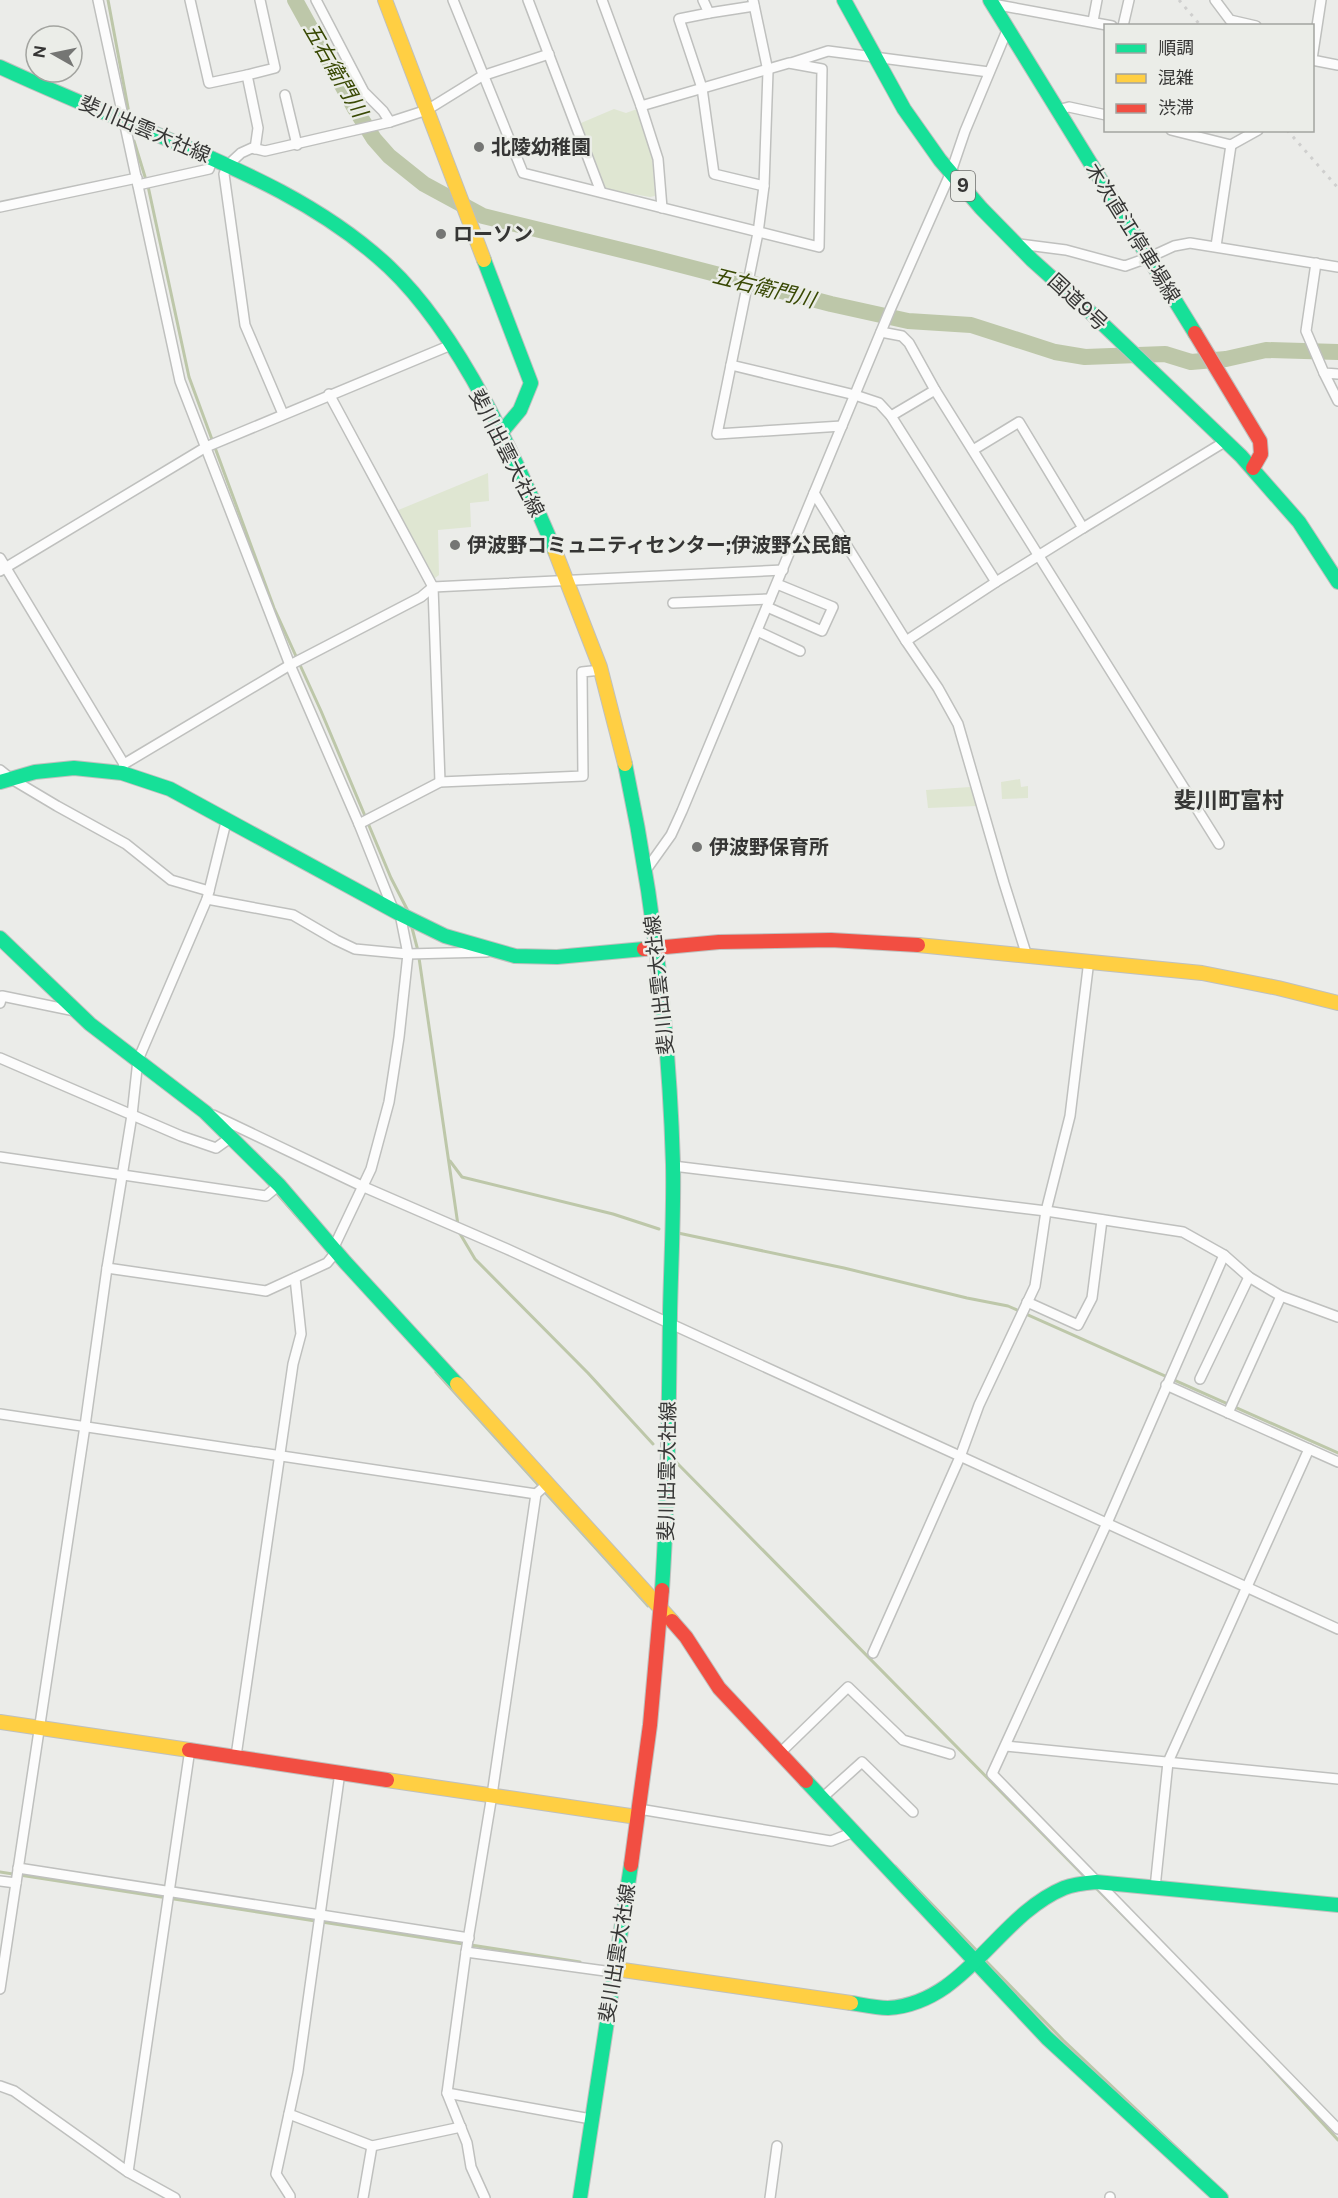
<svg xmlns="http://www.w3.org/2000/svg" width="1338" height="2198" font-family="'Public Sans','Noto Sans JP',sans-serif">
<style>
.green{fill:#dfe6d2}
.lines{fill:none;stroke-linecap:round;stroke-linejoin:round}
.stream{stroke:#bdc7a9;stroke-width:3}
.river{stroke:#bdc7a9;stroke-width:16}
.street-casing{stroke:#bfc0be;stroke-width:12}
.fast-casing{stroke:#bfc0be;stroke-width:16}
.slow-casing{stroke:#bfc0be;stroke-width:16}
.jam-casing{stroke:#bfc0be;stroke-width:16}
.street{stroke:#fcfcfc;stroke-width:9}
.fast{stroke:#16e098;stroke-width:14}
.slow{stroke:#ffcf43;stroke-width:14}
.jam{stroke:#f24e42;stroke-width:14}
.rail{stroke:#cfcfce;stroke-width:3;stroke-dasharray:3 6;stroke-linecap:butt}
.poi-dot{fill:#757674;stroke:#ebede8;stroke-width:2}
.labels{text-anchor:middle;stroke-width:5;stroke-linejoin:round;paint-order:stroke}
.shield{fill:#ebede8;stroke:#6c6d6b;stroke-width:1.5}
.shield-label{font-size:18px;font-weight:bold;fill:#363635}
.street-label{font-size:20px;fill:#363635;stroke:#ebede8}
.poi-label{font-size:20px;font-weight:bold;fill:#363635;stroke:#ebede8;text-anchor:start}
.water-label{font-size:21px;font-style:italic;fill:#394904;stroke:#ebede8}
.quarter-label{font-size:22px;font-weight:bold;fill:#363635;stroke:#ebede8}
</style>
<rect width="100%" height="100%" fill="#ebece9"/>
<!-- green -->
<g class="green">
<polygon points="614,109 626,113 637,109 652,156 655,196 650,197 606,189 581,123"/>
<polygon points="488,473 489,501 470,503 471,527 438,530 439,575 431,581 396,511"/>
<polygon points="1020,779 1021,787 1028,786 1028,798 1002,799 1001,782"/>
<polygon points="970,787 977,806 928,808 926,790"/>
</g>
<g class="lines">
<!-- stream -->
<g class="stream">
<polyline points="108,0 129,113"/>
<polyline points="134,141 146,180"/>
<polyline points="148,186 189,377 274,608 321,711 391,878 408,911"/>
<polyline points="411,924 418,951 458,1225"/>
<polyline points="450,1161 462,1177 613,1214 659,1229"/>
<polyline points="266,1181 301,1221"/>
<polyline points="459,1232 475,1259 588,1373 653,1444"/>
<polyline points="678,1233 844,1268 967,1298 1008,1306 1338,1453"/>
<polyline points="436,1372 648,1606"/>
<polyline points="676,1462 1087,1879"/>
<polyline points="895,1866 980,1954"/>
<polyline points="0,1872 580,1962"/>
<polyline points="1094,1886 1187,1980"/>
<polyline points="984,1959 1063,2040 1194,2164"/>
<polyline points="1258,2053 1338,2140"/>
</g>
<!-- river -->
<polyline class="river" points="295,0 354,107 374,139 389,156 424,184 483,216 650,257 831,304 908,321 971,325 1055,352 1085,357 1165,354 1191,362 1226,359 1266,350 1338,352"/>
<!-- street casing -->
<g class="street-casing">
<g id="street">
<polyline points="98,0 180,381 290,665 359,824 393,909"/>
<polyline points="190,0 209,83 247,75"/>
<polyline points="316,0 364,92 383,111 390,122"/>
<polyline points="453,0 523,173 819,247 822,69 789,63 641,106"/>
<polyline points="528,0 601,192"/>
<polyline points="602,0 641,106 658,159 662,208"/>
<polyline points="703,0 709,13 679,19 702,88 714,174 764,186"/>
<polyline points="753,0 768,71 764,186 758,233 731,365 855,395 879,403 891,416 996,582"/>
<polyline points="1215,0 1230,20 1256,26"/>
<polyline points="993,4 1112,26"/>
<polyline points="709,13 754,6"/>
<polyline points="1093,21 1097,0"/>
<polyline points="1123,26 1129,0"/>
<polyline points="1312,59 1321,0"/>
<polyline points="1312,60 1338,65"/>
<polyline points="791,63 828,51 989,72"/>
<polyline points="285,95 297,145"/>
<polyline points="1057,110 1069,107 1106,115"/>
<polyline points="1171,130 1231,145 1258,130"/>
<polyline points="255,149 258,128 247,75 275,68 260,0"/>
<polyline points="138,185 209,169 213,157"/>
<polyline points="0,207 137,178"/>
<polyline points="1019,244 1066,250 1125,266 1150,257 1174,246 1190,243 1338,267"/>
<polyline points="1216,246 1231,145"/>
<polyline points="1316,263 1306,331 1324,373 1338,374"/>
<polyline points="881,332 902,336 909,343 935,390"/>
<polyline points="731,365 717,434 842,426"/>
<polyline points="1324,373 1338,401"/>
<polyline points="329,394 433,587 440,782"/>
<polyline points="283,414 245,325 224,174 228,165 241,153 252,148 265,151 390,122 427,110 482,76 549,54"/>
<polyline points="891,416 935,390 1219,844"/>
<polyline points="814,493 906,641 938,688 958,724 1004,883 1026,953"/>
<polyline points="1083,528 1226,441"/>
<polyline points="0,558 124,764"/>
<polyline points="0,571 206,447 451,345"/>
<polyline points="673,603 770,599"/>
<polyline points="767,607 822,631 833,607 777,584"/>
<polyline points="757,631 800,651"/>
<polyline points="906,641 996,582 1083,528 1019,422 973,450"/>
<polyline points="0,770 10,778 57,806 126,844 171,880 209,891"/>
<polyline points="122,773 124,764 290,665 421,597 433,587 783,570"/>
<polyline points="359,824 440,782 583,776 582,672 601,670"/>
<polyline points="646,870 671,835 682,811 890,310 951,172 965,131 1008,28"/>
<polyline points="207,899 293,915 336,940 355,949 408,954 487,952"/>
<polyline points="0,1003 2,996 75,1011"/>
<polyline points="0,1058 181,1136 216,1148 230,1138"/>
<polyline points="213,1115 364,1187 507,1249 1338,1629"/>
<polyline points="0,1157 266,1196 279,1185"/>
<polyline points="673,1166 1046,1211 1183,1232 1224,1255 1249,1277 1281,1296 1338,1317"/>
<polyline points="333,1249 371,1169 389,1102 399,1037 408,954 400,914"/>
<polyline points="1224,1255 1107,1523 992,1774 1338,2129"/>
<polyline points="107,1268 266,1291 327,1263 336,1252"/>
<polyline points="1027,1302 1078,1325 1092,1298 1102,1220"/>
<polyline points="1200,1379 1249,1277"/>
<polyline points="1166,1385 1338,1462"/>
<polyline points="1228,1413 1281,1296"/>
<polyline points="0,1414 536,1494"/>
<polyline points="873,1653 960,1457 979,1405 1035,1286 1046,1211 1070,1116 1089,960"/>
<polyline points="1006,1746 1338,1779"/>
<polyline points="780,1753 848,1687 903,1740 950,1754"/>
<polyline points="236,1756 293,1364 301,1334 295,1278"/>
<polyline points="822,1798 862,1762 913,1812"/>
<polyline points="639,1809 831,1841 854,1832"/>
<polyline points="18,1868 469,1938"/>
<polyline points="0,1881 16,1883"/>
<polyline points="1155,1888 1168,1762 1309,1449"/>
<polyline points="466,1952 605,1971 616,1969"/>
<polyline points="0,1989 85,1426 107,1268 132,1115 138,1060 207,899 227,818"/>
<polyline points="0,2086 14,2091 128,2172 175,2198"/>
<polyline points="447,2093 591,2119"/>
<polyline points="289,2114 372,2146 461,2127"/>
<polyline points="128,2172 190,1749"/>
<polyline points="290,2198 290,2196 276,2174 298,2072 340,1772"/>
<polyline points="363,2198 372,2146"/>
<polyline points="485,2198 471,2167 467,2143 447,2093 466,1952 492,1795 536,1494 547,1484"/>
<polyline points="770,2198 777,2146"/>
<polyline points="1110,2198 1110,2197"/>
</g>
</g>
<!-- fast casing -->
<g class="fast-casing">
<g id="fast">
<polyline points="844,0 904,109 940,160 981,208 1032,260 1089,311 1241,456 1299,522 1338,582"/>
<polyline points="990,0 1195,333"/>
<path d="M 0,67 C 52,91 105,113 158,135 C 240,170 323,205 389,267 C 461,335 516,459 555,551"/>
<polyline points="484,260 531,383 520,410 500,434"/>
<path d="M 625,764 C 653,896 669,1029 673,1164 C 674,1214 671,1263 670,1313 C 669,1405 668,1498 662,1590"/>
<polyline points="0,782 35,772 74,768 122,773 170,789 400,914 445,936 515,956 557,957 644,949"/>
<polyline points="0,938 90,1024 205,1112 279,1185 345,1262 457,1384"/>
<polyline points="806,1781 1047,2038 1221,2198"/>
<path d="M 851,2003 C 863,2005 876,2008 888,2008 C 966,2003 997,1916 1064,1888 C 1074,1884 1085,1883 1096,1882 L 1338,1905"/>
<polyline points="580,2198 631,1865"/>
</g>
</g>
<!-- slow casing -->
<g class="slow-casing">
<g id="slow">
<polyline points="385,0 484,260"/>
<polyline points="555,551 600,667 625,764"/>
<polyline points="918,945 1202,973 1278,988 1338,1003"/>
<polyline points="457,1384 672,1621"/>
<polyline points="0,1722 189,1750"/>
<polyline points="387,1780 637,1817"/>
<polyline points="616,1969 851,2003"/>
</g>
</g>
<!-- jam casing -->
<g class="jam-casing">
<g id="jam">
<polyline points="1195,333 1260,441 1261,454 1253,468"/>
<polyline points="644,949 719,942 831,940 918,945"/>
<polyline points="672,1621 686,1637 719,1688 806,1781"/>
<polyline points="189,1750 387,1780"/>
<polyline points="631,1865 650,1725 662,1590"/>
</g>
</g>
<!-- street -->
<use href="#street" class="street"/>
<!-- fast -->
<use href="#fast" class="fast"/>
<!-- slow -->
<use href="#slow" class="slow"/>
<!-- jam -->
<use href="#jam" class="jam"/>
<!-- rail -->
<g class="rail">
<polyline points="1179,0 1201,26"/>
<polyline points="1287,130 1338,188"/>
</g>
</g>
<!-- markers -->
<g class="poi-dot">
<circle cx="479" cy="147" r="6"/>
<circle cx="441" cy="234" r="6"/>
<circle cx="455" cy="545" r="6"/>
<circle cx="697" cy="847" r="6"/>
</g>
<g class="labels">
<!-- shield labels -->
<rect class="shield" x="951" y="171" width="24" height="30" rx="4.5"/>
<g class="shield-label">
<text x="963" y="192">9</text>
</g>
<!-- street labels -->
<g class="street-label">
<text transform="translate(145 129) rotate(23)" y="7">斐川出雲大社線</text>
<text transform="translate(1133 233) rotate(58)" y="7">木次直江停車場線</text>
<text transform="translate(1078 302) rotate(43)" y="7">国道9号</text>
<text transform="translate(507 453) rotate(63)" y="7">斐川出雲大社線</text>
<text transform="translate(659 985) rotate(-96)" y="7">斐川出雲大社線</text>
<text transform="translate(667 1471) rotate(-89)" y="7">斐川出雲大社線</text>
<text transform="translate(617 1953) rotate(-81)" y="7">斐川出雲大社線</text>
</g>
<!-- poi labels -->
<g class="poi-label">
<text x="491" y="154">北陵幼稚園</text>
<text x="453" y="241">ローソン</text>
<text x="467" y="552">伊波野コミュニティセンター;伊波野公民館</text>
<text x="709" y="854">伊波野保育所</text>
</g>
<!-- water labels -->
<g class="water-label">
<text transform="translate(335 70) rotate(60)" y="7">五右衛門川</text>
<text transform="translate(764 288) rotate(14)" y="7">五右衛門川</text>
</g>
<!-- quarter labels -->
<g class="quarter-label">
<text x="1229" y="808">斐川町富村</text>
</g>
</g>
<!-- legend -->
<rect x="1104" y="24" width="210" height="108" fill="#ebede8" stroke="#a3a4a0" stroke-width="1.5"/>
<rect x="1116" y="44" width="30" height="9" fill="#16e098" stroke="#a3a4a0" stroke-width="1.5"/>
<text x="1158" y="54" font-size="18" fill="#363635">順調</text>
<rect x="1116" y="74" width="30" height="9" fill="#ffcf43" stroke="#a3a4a0" stroke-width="1.5"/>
<text x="1158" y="84" font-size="18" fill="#363635">混雑</text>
<rect x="1116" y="104" width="30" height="9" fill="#f24e42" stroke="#a3a4a0" stroke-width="1.5"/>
<text x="1158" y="114" font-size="18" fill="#363635">渋滞</text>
<!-- north arrow -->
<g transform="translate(54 54) rotate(279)"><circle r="28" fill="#ebede8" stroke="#a3a4a0" stroke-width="1.5"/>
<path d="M0-4.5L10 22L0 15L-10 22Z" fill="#757674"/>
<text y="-9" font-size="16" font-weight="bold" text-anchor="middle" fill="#363635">N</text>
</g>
</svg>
